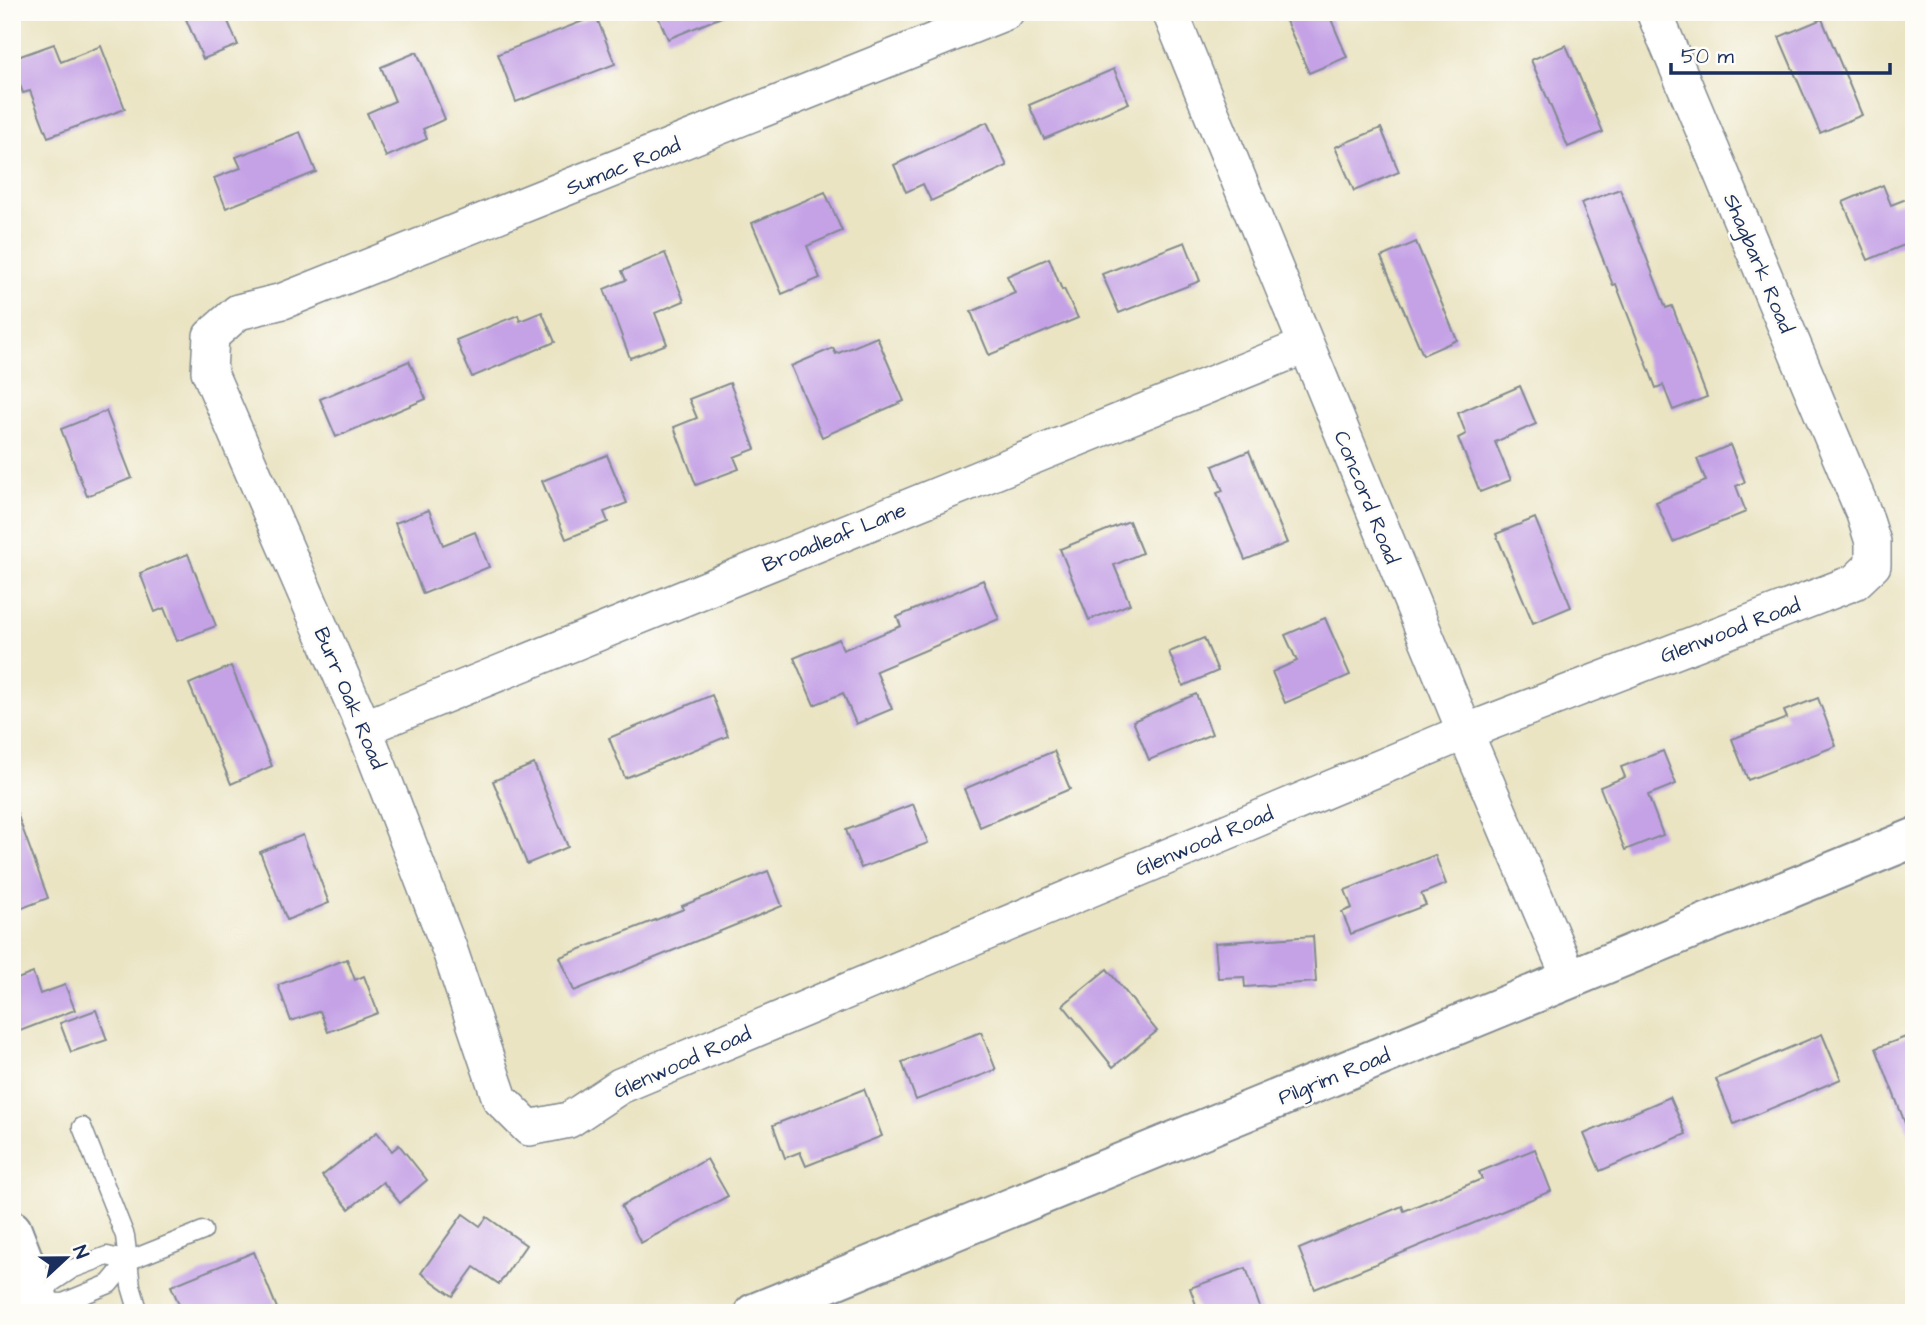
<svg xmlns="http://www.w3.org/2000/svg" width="1926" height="1325" font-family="'Architects Daughter',sans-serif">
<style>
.building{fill:#c5a2e6}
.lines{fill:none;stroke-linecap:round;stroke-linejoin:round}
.lane-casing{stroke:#828a90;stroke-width:21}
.street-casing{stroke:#828a90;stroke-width:38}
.secondary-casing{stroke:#828a90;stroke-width:42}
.lane{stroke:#fff;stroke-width:18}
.street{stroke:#fff;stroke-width:35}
.secondary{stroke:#fff;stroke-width:38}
.labels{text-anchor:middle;stroke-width:5;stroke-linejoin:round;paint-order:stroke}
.street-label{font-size:21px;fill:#1b2f5e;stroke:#fdfcf7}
</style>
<rect width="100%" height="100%" fill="#fdfcf7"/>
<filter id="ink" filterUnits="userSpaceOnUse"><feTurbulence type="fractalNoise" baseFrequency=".0143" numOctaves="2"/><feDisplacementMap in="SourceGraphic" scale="14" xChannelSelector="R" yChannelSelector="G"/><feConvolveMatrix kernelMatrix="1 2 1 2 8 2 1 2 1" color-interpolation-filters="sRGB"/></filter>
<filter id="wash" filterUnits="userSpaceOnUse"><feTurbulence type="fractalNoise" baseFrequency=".00686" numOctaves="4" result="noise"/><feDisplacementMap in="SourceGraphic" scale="28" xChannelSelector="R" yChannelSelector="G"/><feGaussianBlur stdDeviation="1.57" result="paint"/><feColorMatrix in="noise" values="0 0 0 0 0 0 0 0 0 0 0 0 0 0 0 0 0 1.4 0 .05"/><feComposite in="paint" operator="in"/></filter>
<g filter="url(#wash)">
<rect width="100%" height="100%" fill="#eae4c3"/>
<g id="blocks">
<!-- building -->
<g class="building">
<polygon points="183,12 224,12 238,45 203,59"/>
<polygon points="656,12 731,12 731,13 668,39"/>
<polygon points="1282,12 1328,12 1347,57 1309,73"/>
<polygon points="596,16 615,64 516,102 498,54"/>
<polygon points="1822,19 1862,115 1820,133 1779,37"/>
<polygon points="54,44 61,62 101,46 125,109 48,137 30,91 23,93 12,66 12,59"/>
<polygon points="1566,45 1603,132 1568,147 1531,60"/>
<polygon points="417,52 445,119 423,129 427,139 386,157 367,113 395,101 381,67"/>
<polygon points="1114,69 1129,103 1044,139 1029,105"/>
<polygon points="987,122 1007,166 931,201 923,184 906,192 894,165"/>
<polygon points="1381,128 1399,172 1354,191 1335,147"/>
<polygon points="300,132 316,172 226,208 214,178 241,168 236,157"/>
<polygon points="1883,185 1891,205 1914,196 1914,241 1868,260 1843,202"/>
<polygon points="1620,189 1666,308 1672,306 1707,397 1673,410 1663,385 1656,388 1616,284 1613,285 1581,203"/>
<polygon points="825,192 842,231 807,246 820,278 782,294 752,223"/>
<polygon points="1185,242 1200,281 1119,313 1102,274"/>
<polygon points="1416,242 1457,340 1423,355 1381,257"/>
<polygon points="665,253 684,301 655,313 667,344 630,358 604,289 626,280 622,271"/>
<polygon points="1049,258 1062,290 1064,289 1078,318 989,355 971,312 1015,293 1007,276"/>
<polygon points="542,312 555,342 472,377 456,340 518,315 520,321"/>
<polygon points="877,337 904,401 822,437 791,366 833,348 836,354"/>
<polygon points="409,361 426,399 336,437 320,399"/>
<polygon points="730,383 755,449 734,457 739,469 696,485 674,427 697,418 689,399"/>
<polygon points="1520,386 1536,424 1495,442 1511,480 1480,492 1458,438 1466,434 1458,413"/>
<polygon points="106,411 132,478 87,496 61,429"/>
<polygon points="1730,445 1745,482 1736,486 1746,512 1673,542 1656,502 1706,481 1697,459"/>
<polygon points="1249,451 1287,543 1245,560 1217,493 1223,491 1213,466"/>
<polygon points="607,455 627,503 604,512 608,522 566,539 542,481"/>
<polygon points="429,510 443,545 475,532 489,567 423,594 395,523"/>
<polygon points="1535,518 1571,607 1533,623 1496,534"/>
<polygon points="1129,521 1142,553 1114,565 1130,604 1089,620 1060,549"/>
<polygon points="188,554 216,626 177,641 164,608 155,612 140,573"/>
<polygon points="983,580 999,619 876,671 892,709 856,724 843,693 814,705 794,658 839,639 843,650 901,626 897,617"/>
<polygon points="1325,618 1350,675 1285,703 1272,672 1297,661 1285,635"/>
<polygon points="1204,638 1218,671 1183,686 1169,652"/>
<polygon points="231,666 272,766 231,784 189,684"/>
<polygon points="1196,694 1212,734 1149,760 1133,721"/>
<polygon points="712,695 728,736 625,778 609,738"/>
<polygon points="1818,698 1836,746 1748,780 1732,739 1787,718 1784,711"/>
<polygon points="1054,751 1070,789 980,827 964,789"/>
<polygon points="1663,751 1676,784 1648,795 1663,835 1625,850 1600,787 1625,777 1621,767"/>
<polygon points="534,764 568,847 527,864 493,781"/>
<polygon points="913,804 928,843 861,868 846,830"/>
<polygon points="12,808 15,808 48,898 12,912"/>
<polygon points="303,835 329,903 287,920 260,852"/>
<polygon points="1435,855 1446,884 1421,894 1426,905 1351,934 1342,912 1352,908 1345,890"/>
<polygon points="768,871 782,906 574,991 560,957 684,909 682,906"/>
<polygon points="1313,936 1316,982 1245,987 1244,977 1218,978 1215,943"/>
<polygon points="347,959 355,980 364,976 378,1013 328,1032 320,1011 291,1021 278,985"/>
<polygon points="1107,969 1157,1031 1113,1067 1063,1005"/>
<polygon points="33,973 40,994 65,985 75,1010 12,1034 12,981"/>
<polygon points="96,1010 107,1040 71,1052 60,1023"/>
<polygon points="981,1032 996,1070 916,1100 902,1062"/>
<polygon points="1822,1034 1841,1079 1734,1124 1716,1079"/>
<polygon points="1914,1034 1914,1140 1912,1141 1876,1048"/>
<polygon points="864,1089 882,1136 806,1166 800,1152 785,1158 773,1125"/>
<polygon points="1670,1097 1686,1134 1600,1171 1584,1134"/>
<polygon points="377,1132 392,1151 399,1145 427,1180 400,1203 383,1182 349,1209 322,1176"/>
<polygon points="1535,1149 1551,1191 1315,1289 1299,1249 1402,1206 1404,1211 1482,1179 1479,1172"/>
<polygon points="707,1159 728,1196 641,1243 621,1206"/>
<polygon points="463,1214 480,1226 487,1217 526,1245 499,1284 474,1267 453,1296 421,1273"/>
<polygon points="254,1252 279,1313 183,1313 171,1286"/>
<polygon points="1246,1268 1262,1313 1199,1313 1190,1288"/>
</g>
</g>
</g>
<g filter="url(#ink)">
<use href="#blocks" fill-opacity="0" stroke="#828a90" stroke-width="2"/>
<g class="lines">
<!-- lane casing -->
<g class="lane-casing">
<g id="lane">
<polyline points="82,1127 125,1236 131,1286 139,1313"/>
<polyline points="128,1261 107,1256 72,1269 51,1283 40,1302 63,1303 109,1284 128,1261 203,1231"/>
</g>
</g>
<!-- street casing -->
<g class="street-casing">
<g id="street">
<polyline points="1006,12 283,301 238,312 211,336 209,371 364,728 449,948 500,1099 529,1128 569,1120 620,1086 1465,732 1855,582 1873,565 1873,542 1864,514 1654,12"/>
<polyline points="1170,12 1465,732 1570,979"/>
<polyline points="364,728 1305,346"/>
</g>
</g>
<!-- secondary casing -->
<g class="secondary-casing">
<g id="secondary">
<polyline points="12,1230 44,1313"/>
<polyline points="754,1313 1914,838"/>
</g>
</g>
<!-- lane -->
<use href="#lane" class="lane"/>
<!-- street -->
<use href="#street" class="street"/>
<!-- secondary -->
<use href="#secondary" class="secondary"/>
</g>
</g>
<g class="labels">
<!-- street labels -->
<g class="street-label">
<text transform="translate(623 166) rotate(-22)" y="7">Sumac Road</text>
<text transform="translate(1759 263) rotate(67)" y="7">Shagbark Road</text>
<text transform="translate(1367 497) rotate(68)" y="7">Concord Road</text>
<text transform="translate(834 537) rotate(-22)" y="7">Broadleaf Lane</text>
<text transform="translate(1730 630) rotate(-21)" y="7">Glenwood Road</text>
<text transform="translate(350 698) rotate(67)" y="7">Burr Oak Road</text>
<text transform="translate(1204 841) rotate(-23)" y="7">Glenwood Road</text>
<text transform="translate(682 1062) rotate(-24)" y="7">Glenwood Road</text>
<text transform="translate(1334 1076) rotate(-22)" y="7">Pilgrim Road</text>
</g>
</g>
<!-- margin -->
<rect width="1926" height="1325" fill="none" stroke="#fdfcf7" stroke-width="42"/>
<!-- north arrow -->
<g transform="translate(66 1258) rotate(68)" stroke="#fdfcf7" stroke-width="5" paint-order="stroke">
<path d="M0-5L12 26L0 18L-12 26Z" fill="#1b2f5e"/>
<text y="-10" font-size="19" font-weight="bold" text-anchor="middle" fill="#1b2f5e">N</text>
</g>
<!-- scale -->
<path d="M1671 63v10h219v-10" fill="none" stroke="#1b2f5e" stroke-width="3.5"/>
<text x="1681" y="63" font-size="21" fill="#1b2f5e" stroke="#fdfcf7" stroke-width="5" paint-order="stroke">50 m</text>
</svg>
